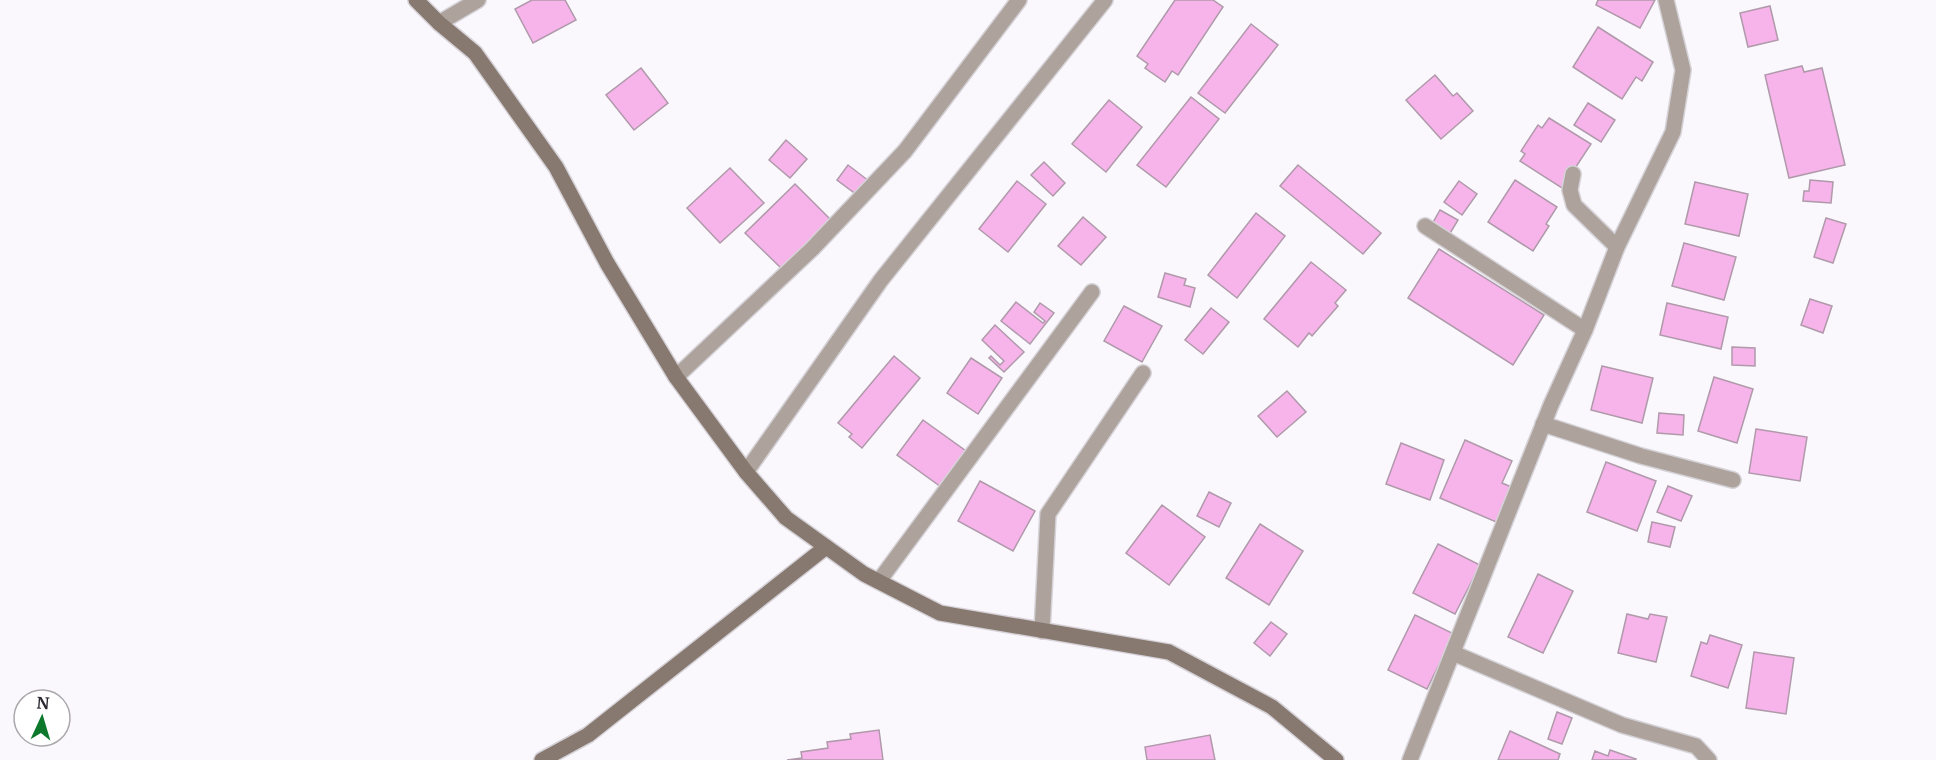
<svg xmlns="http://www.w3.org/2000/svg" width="1936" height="760" font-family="Merriweather,serif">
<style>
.building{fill:#f7b4ea;stroke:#af99aa;stroke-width:1.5}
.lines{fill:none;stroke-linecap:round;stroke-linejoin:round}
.street-casing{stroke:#d5d2d8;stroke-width:18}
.secondary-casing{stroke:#d5d2d8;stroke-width:18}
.street{stroke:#ada39c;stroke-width:15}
.secondary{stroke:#887970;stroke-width:15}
</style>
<rect width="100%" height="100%" fill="#faf8fd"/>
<!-- building -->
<g class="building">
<polygon points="532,0 565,0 576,20 533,43 515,9"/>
<polygon points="1175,0 1213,0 1223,7 1178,75 1172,71 1165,82 1145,68 1148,64 1137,56"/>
<polygon points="1598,0 1655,0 1640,28 1596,5"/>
<polygon points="1770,6 1778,40 1748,47 1740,13"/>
<polygon points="1251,24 1278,45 1225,113 1198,93"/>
<polygon points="1598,27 1653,62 1642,81 1636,77 1622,99 1573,67"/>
<polygon points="1802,66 1804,72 1822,68 1845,165 1789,178 1765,75"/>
<polygon points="641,68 668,103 634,130 606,95"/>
<polygon points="1435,75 1453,96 1457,93 1473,111 1441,139 1406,100"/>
<polygon points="1191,97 1219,119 1166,187 1137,165"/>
<polygon points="1109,100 1142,127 1106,172 1072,144"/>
<polygon points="1588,103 1615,120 1601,142 1574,125"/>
<polygon points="1549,118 1591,144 1562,188 1520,161 1525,154 1521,151 1538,125 1542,128"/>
<polygon points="786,140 807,159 790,178 769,160"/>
<polygon points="1044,162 1065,183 1053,196 1031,175"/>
<polygon points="848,165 869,181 857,195 837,180"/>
<polygon points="1298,165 1381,233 1363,254 1280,186"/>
<polygon points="730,168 764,203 720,243 687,208"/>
<polygon points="1515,180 1557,207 1546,224 1549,226 1533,251 1488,222"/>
<polygon points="1810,180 1833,182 1831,203 1803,201 1804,191 1809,191"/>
<polygon points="1017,181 1046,204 1008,252 979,229"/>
<polygon points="1459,181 1477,194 1462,215 1444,202"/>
<polygon points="1695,182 1748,194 1739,236 1685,224"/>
<polygon points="795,184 831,220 782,269 745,233"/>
<polygon points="1440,210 1458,220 1449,235 1431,226"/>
<polygon points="1256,213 1285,236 1237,298 1208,275"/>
<polygon points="1083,217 1106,237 1081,265 1058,246"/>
<polygon points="1826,218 1846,224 1833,263 1814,257"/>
<polygon points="1684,243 1736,257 1724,300 1672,286"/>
<polygon points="1439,249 1544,315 1513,365 1408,298"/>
<polygon points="1311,262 1346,290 1335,303 1338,306 1312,336 1309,333 1298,347 1264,319"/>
<polygon points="1165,273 1186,279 1184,285 1195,288 1190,307 1158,297"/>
<polygon points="1810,299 1832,306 1823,333 1801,325"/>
<polygon points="1016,302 1043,323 1045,321 1034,312 1040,303 1054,313 1030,344 1001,321"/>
<polygon points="1667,303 1728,317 1721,349 1660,335"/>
<polygon points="1124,306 1162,326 1142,362 1104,341"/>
<polygon points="1211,308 1229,322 1203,354 1185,340"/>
<polygon points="995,325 1024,352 1004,372 989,358 991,356 1000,365 1004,361 982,340"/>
<polygon points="1732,347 1755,348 1755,366 1732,365"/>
<polygon points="894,356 920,378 862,448 849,437 852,434 838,423"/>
<polygon points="971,358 1002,378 978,414 947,393"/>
<polygon points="1602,366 1653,378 1642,423 1591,410"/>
<polygon points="1714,377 1753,389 1737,443 1698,431"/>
<polygon points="1287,391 1306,412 1277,437 1258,416"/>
<polygon points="1659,413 1684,415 1683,435 1657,433"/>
<polygon points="923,420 966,451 941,487 897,455"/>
<polygon points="1756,429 1807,437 1800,481 1749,473"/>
<polygon points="1465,440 1512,461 1502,483 1516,489 1501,524 1440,498"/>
<polygon points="1401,443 1444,460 1430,500 1386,484"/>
<polygon points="1606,462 1656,481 1637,531 1587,512"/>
<polygon points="980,481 1035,511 1013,551 958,521"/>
<polygon points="1668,486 1692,496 1681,521 1657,512"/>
<polygon points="1209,492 1231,503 1219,527 1197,516"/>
<polygon points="1162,505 1205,537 1169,585 1126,553"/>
<polygon points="1652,522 1675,527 1670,547 1648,542"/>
<polygon points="1260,524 1303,551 1269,605 1226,578"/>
<polygon points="1438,544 1480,565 1455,614 1413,593"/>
<polygon points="1538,574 1573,591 1543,653 1508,637"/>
<polygon points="1627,614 1648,619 1650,614 1667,617 1656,662 1618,653"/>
<polygon points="1415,615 1454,634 1427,689 1388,670"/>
<polygon points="1271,622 1287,634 1270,656 1254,643"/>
<polygon points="1710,635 1742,645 1728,688 1691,676 1701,642 1707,644"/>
<polygon points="1754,652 1794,658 1786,714 1746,708"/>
<polygon points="1557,712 1572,718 1562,744 1548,739"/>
<polygon points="879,730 883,760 787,760 802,758 801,752 828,748 827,742 851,739 850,734"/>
<polygon points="1510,731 1560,754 1558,760 1498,760"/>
<polygon points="1210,735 1215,760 1147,760 1145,747"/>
<polygon points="1610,750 1636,759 1635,760 1592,760 1595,751 1608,756"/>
</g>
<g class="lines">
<!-- street casing -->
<g class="street-casing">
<g id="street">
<polyline points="439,23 478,0"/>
<polyline points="1573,174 1570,190 1574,205 1617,247"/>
<polyline points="1425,226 1585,330"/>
<polyline points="676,377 812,249 905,151 1019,0"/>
<polyline points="1543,424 1641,456 1733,480"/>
<polyline points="746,472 881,280 1105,0"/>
<polyline points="879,581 1092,292"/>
<polyline points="1042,631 1048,514 1143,373"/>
<polyline points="1453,653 1622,725 1696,746 1709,760"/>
<polyline points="1410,760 1551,405 1585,330 1617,247 1673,132 1683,70 1666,0"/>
</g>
</g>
<!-- secondary casing -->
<g class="secondary-casing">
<g id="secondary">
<polyline points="416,0 439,23 475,53 556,167 607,263 676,377 746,472 786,518 864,574 940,613 1169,652 1272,707 1336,760"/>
<polyline points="542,760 588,735 826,547"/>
</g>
</g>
<!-- street -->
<use href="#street" class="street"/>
<!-- secondary -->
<use href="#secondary" class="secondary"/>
</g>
<!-- north arrow -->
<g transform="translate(42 718) rotate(4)"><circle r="28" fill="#ffffff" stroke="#aaa8ac" stroke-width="1.5"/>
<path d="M0-4.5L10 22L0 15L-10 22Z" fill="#0b782b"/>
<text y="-9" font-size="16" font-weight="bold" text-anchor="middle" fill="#2a262f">N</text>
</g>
</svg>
